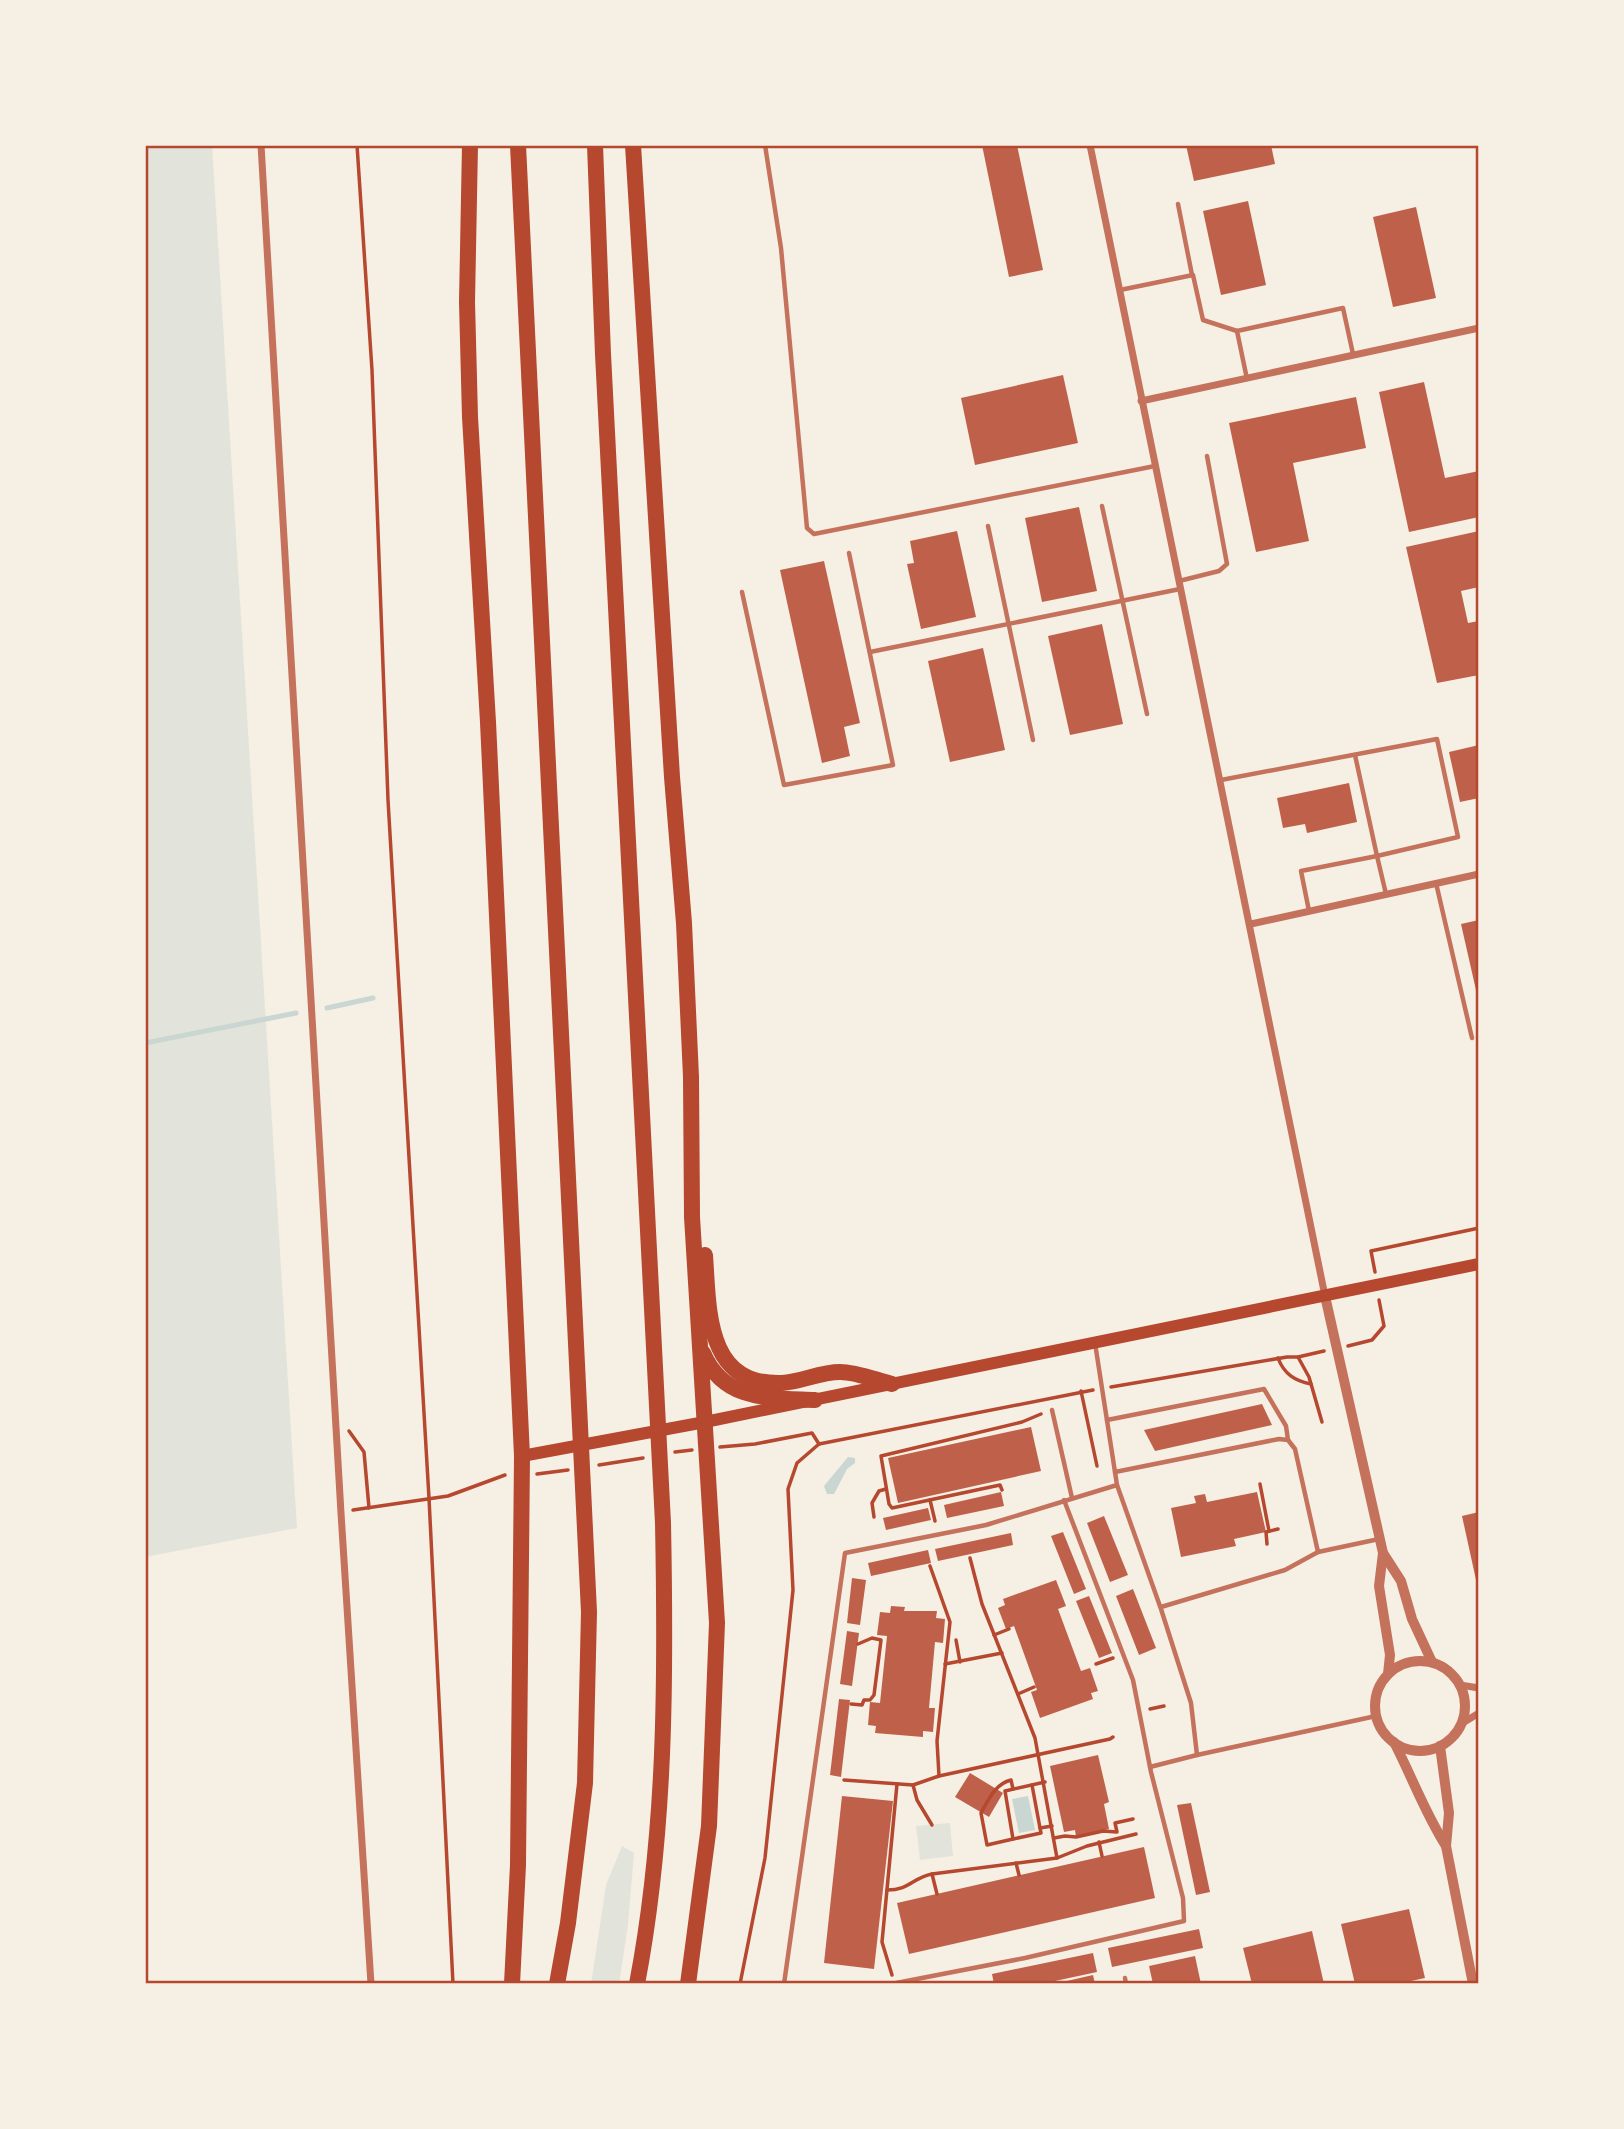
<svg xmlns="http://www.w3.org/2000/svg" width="1624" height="2129" font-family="'Exo 2',sans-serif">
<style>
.green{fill:#e2e4dc}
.water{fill:#c9d6d2}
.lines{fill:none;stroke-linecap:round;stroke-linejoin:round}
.stream{stroke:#c9d6d2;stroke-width:5}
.building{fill:#bf614a}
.path{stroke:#b5482f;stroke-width:3.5}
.service{stroke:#c5725c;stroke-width:4.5}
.minor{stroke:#c5725c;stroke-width:7}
.tertiary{stroke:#c5725c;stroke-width:10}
.secondary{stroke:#b5482f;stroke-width:12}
.motorway{stroke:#b5482f;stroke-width:16}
.neatline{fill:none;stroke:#b5482f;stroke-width:2.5}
</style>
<rect width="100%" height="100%" fill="#f6efe4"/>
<!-- green -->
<g class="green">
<polygon points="145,145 212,145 297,1528 145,1557"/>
<polygon points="950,1823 953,1856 920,1860 916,1826"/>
<polygon points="622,1846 634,1853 628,1925 619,1984 591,1984 606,1885"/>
</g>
<!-- water -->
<g class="water">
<polygon points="848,1457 855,1458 855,1463 847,1469 834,1494 827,1494 824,1486"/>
<polygon points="1028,1796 1035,1830 1019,1833 1012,1799"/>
</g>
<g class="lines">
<!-- stream -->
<g class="stream">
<polyline points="327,1008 373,998"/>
<polyline points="145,1043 296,1013"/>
</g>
</g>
<!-- building -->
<g class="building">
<polygon points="982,145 1017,145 1043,270 1009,277"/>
<polygon points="1186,145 1271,145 1275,164 1194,181"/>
<polygon points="1248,201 1266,285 1221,295 1203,211"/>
<polygon points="1416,207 1436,298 1393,307 1373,217"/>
<polygon points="1063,375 1078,443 975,465 961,398"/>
<polygon points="1424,382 1445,478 1479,471 1479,517 1409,532 1379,392"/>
<polygon points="1356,397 1366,448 1293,463 1309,541 1256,552 1229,423"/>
<polygon points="1079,507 1097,591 1042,602 1025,518"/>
<polygon points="957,531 976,617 921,629 907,564 914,563 910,541"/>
<polygon points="1479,531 1479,587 1461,591 1468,623 1479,621 1479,675 1437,683 1406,547"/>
<polygon points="824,561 860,723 844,727 850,756 822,763 780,570"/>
<polygon points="1102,624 1123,724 1070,735 1048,636"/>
<polygon points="983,648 1005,750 950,762 928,661"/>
<polygon points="1479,745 1479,798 1460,802 1449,752"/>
<polygon points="1349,783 1357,822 1307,833 1305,824 1283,828 1277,798"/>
<polygon points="1479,920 1479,999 1478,999 1461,924"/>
<polygon points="1262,1404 1272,1425 1155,1451 1144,1430"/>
<polygon points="1031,1427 1041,1471 898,1503 888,1458"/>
<polygon points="1001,1492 1004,1506 947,1518 944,1505"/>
<polygon points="1257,1492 1266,1532 1234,1539 1236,1546 1181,1557 1171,1508 1196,1503 1194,1496 1205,1494 1207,1502"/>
<polygon points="928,1508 931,1520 886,1530 883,1518"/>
<polygon points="1479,1512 1479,1589 1478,1589 1462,1516"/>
<polygon points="1104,1516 1128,1575 1110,1582 1087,1523"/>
<polygon points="1063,1532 1086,1589 1074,1594 1051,1536"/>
<polygon points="1011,1533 1013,1545 938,1561 935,1549"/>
<polygon points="928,1550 931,1563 871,1576 868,1563"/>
<polygon points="852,1578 866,1580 860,1625 847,1623"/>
<polygon points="1056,1580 1066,1606 1058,1609 1081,1671 1090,1668 1098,1691 1091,1693 1093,1699 1040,1718 1031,1692 1037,1690 1014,1626 1006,1629 998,1608 1005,1605 1003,1599"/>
<polygon points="1133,1589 1156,1648 1139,1655 1116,1596"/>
<polygon points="1089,1596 1112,1653 1099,1658 1076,1601"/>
<polygon points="891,1606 905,1607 904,1611 937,1611 936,1618 945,1619 943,1643 935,1642 929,1708 935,1708 933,1732 923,1731 923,1737 875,1733 876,1726 868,1725 870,1702 880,1703 887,1636 877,1635 880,1612 890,1613"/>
<polygon points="847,1631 859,1633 852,1686 840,1684"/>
<polygon points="839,1699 850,1700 841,1777 830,1775"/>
<polygon points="1098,1755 1109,1802 1104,1804 1109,1829 1076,1837 1075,1830 1064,1832 1050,1766"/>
<polygon points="970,1773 1003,1793 989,1817 955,1797"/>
<polygon points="842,1796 893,1801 874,1969 824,1963"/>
<polygon points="1191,1803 1210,1892 1196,1895 1177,1805"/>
<polygon points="1144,1847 1155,1898 909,1954 897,1903"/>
<polygon points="1409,1909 1425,1978 1397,1984 1355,1984 1341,1924"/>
<polygon points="1199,1929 1203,1948 1112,1967 1108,1948"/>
<polygon points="1312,1931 1324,1984 1252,1984 1243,1948"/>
<polygon points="1093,1953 1097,1972 1041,1984 994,1984 992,1974"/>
<polygon points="1195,1956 1201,1984 1153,1984 1149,1966"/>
<polygon points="1093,1975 1095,1984 1058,1984 1058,1983"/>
</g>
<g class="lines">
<!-- path -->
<g class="path">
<polyline points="357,145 372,370 388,800 429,1498 453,1984"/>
<polyline points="1375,1272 1371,1251 1479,1228"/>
<polyline points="1348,1346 1372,1340 1384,1326 1379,1300"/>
<polyline points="1298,1357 1309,1377 1322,1422"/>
<path d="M 1278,1358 C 1284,1374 1295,1381 1311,1384"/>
<polyline points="1111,1387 1287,1357 1298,1357 1324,1351"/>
<polyline points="1081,1391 1097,1466"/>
<polyline points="349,1431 364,1452 369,1508"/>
<polyline points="720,1447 755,1444 812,1433 819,1444"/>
<polyline points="675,1452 692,1450"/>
<polyline points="599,1465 643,1458"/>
<polyline points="537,1474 568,1470"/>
<polyline points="1260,1484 1269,1531"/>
<polyline points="1002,1490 1000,1485 892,1508 889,1504 881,1456 1022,1422 1041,1414"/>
<polyline points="930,1500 935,1521"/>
<polyline points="353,1510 448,1496 505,1475"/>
<polyline points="874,1517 872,1503 879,1491 886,1489"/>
<polyline points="1267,1544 1266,1532 1278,1529"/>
<polyline points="970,1558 982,1604 1035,1738 1057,1858 1087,1846 1136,1834"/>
<polyline points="994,1635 1009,1629"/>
<polyline points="956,1640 960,1662"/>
<polyline points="945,1664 1002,1653"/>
<polyline points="1096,1664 1113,1658"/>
<polyline points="1018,1694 1034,1687"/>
<polyline points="851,1704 862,1705 864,1700 870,1700 874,1695 881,1640 872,1638 858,1644"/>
<polyline points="1150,1709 1164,1706"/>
<polyline points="939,1776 1110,1739 1113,1737"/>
<polyline points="844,1780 913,1785 939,1776 937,1741 950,1622 930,1566"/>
<polyline points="1045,1782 1005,1791 1013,1839 1041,1833 1040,1828 1052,1826"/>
<polyline points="913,1785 917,1800 932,1825"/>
<polyline points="1032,1785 1040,1828"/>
<path d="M 1013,1789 L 1011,1780 C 995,1784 989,1799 981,1813 L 987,1845 L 1013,1839"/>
<polyline points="1054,1838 1065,1836 1076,1837 1103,1831 1117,1832 1115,1823 1133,1819"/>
<polyline points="1099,1842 1102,1856"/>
<polyline points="1016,1863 1019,1875"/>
<polyline points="932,1874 937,1894"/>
<path d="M 887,1890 C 910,1890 912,1878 932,1874 L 1057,1858"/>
<polyline points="892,1975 882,1942 897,1784"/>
<polyline points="740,1984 765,1858 793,1590 788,1489 797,1463 819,1444 1093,1390"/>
</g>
<!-- service -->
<g class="service">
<polyline points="765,145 781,248 807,528 814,534 1155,466"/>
<polyline points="1178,204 1192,275"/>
<polyline points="1120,290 1193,275 1203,320 1237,331"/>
<polyline points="1247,379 1237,331 1343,308 1353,354"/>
<polyline points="1102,506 1147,714"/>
<polyline points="988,526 1033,740"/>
<polyline points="1179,581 1219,571 1227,564 1207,456"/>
<polyline points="742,592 784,785 893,765 849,553"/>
<polyline points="870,652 1180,589"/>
<polyline points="1221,780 1437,739 1458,837 1377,856 1386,894"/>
<polyline points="1436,883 1472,1038"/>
<polyline points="1309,911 1301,871 1377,856 1355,755"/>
<polyline points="1052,1410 1072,1498"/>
<polyline points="1107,1420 1264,1389 1286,1426 1288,1440"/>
<polyline points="1115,1472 1279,1439 1288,1440 1295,1449 1318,1552 1379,1539"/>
<polyline points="1117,1485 1161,1609 1191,1703 1197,1755 1376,1716"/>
<polyline points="1161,1607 1285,1570 1318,1552"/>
<polyline points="1150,1767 1197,1755"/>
<polyline points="1125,1978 1126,1984"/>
<polyline points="784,1984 845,1553 986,1525 1117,1485 1095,1343"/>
<polyline points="891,1984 1025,1958 1184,1921 1183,1898 1151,1772 1133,1680 1064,1500"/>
</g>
<!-- minor -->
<g class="minor">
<polyline points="261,145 341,1513 371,1984"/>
<path d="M 1090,145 C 1166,529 1249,912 1325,1296"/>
<polyline points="1141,401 1479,328"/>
<polyline points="1251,924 1479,874"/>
<polyline points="1460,1685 1479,1688"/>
<polyline points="1461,1724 1479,1713"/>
</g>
<!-- tertiary -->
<g class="tertiary">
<polyline points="1325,1296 1383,1553 1379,1586 1390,1655 1388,1674"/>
<polyline points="1383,1553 1401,1581 1412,1619 1432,1662"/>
<circle cx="1420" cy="1706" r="45"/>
<path d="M 1394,1742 C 1412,1777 1425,1813 1446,1846"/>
<polyline points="1440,1746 1449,1813 1446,1846 1473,1984"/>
</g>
<!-- secondary -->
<polyline class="secondary" points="522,1456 705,1422 1479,1264"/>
<!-- motorway -->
<g class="motorway">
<polyline points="470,145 467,302 470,417 488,722 522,1456 518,1865 512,1984"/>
<polyline points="518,145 589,1612 585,1783 568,1923 557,1984"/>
<path d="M 595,145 L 603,354 L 663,1523 C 666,1677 666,1832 637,1984"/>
<polyline points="633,145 672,777 684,923 691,1077 692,1217 717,1623 709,1826 688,1984"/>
<path d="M 705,1255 C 709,1309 705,1386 782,1383 C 801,1382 820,1372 840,1372 C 856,1372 876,1380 892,1384"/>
<path d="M 703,1353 C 724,1402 770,1398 815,1400"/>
</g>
</g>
<!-- border -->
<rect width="1624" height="2129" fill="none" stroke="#f6efe4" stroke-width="294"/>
<rect x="147" y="147" width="1330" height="1835" class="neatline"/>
</svg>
